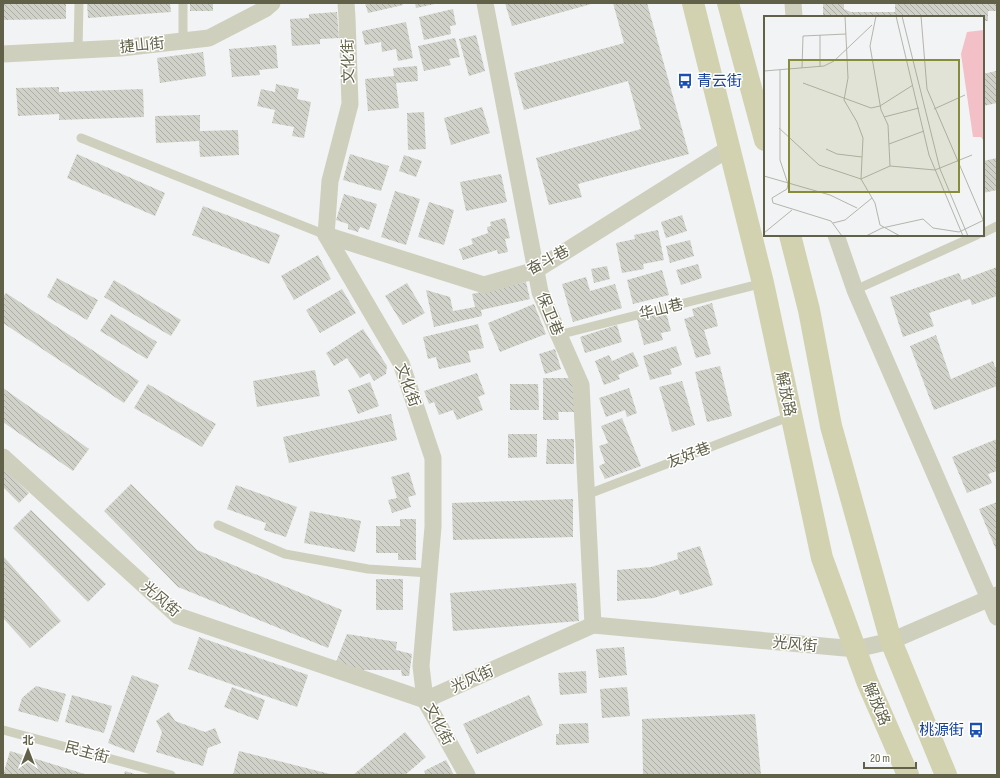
<svg xmlns="http://www.w3.org/2000/svg" width="1000" height="778" font-family="'Sofia Sans Condensed','Noto Sans SC',sans-serif">
<style>
.building{fill:url(#building-back-hatch)}
.lines{fill:none;stroke-linecap:round;stroke-linejoin:round}
.lane{stroke:#cfcfbd;stroke-width:9}
.street{stroke:#cfcfbd;stroke-width:17}
.primary{stroke:#d2d2b1;stroke-width:22}
.labels{text-anchor:middle;stroke-width:3;stroke-linejoin:round;paint-order:stroke}
.street-label{font-size:15px;fill:#616149;stroke:#fff}
.transit-label{font-size:15px;fill:#164399;stroke:#fff;text-anchor:start}
.inset-road{fill:none;stroke:#b4b5ab;stroke-width:1}
.view{fill:#878c38;fill-opacity:0.15;stroke:#878c38;stroke-width:2}
.inset-edge{fill:none;stroke:#616149;stroke-width:2}
</style>
<defs>
<pattern id="building-back-hatch" width="6" height="6" patternUnits="userSpaceOnUse"><rect width="6" height="6" fill="#d0d2c9"/><path d="M-1 5l2 2M0 0l6 6M5-1l2 2" fill="none" stroke="#acaea5"/></pattern>
</defs>
<rect width="100%" height="100%" fill="#f2f3f4"/>
<!-- building -->
<g class="building">
<polygon points="3,3 66,3 66,19 3,20"/>
<polygon points="87,3 170,3 171,12 88,18"/>
<rect x="190" y="3" width="23" height="8"/>
<polygon points="365,3 402,3 403,5 368,13"/>
<polygon points="415,3 435,3 435,4 416,8"/>
<polygon points="505,3 595,3 512,26"/>
<polygon points="613,3 647,3 689,154 578,184 582,197 549,205 536,158 641,129 628,81 524,110 514,73 624,43"/>
<polygon points="823,3 844,3 844,9 851,12 895,12 895,3 997,3 997,11 988,11 988,21 983,21 983,17 823,17"/>
<polygon points="453,9 456,25 450,26 451,34 424,40 419,17"/>
<polygon points="337,12 339,38 320,39 320,44 292,46 290,19 309,18 309,14"/>
<polygon points="406,22 413,58 398,61 396,49 382,52 381,42 365,45 362,31"/>
<polygon points="476,35 485,71 469,76 459,39"/>
<polygon points="455,38 460,57 449,59 451,65 424,71 418,46"/>
<polygon points="276,45 278,68 259,70 260,75 232,77 229,49"/>
<polygon points="203,52 206,76 160,83 157,58"/>
<polygon points="417,66 418,81 396,83 399,108 368,111 365,79 394,76 393,68"/>
<polygon points="996,71 997,103 983,106 983,74"/>
<polygon points="276,84 299,89 297,99 311,102 304,138 292,136 294,127 272,123 275,110 257,106 261,89 275,92"/>
<polygon points="59,87 59,92 143,89 144,117 59,120 59,114 18,116 16,88"/>
<polygon points="482,107 490,133 451,145 444,118"/>
<polygon points="424,112 426,149 408,150 407,113"/>
<polygon points="200,115 200,131 238,130 239,155 200,157 199,141 156,143 155,116"/>
<polygon points="77,154 165,193 155,216 67,178"/>
<polygon points="350,154 389,166 381,191 343,180"/>
<polygon points="404,155 422,161 416,177 399,171"/>
<polygon points="997,158 997,190 983,193 983,161"/>
<polygon points="501,174 507,202 466,211 460,182"/>
<polygon points="395,191 420,199 406,245 381,237"/>
<polygon points="344,194 377,204 369,230 360,227 358,232 348,229 348,224 336,220"/>
<polygon points="429,202 454,210 444,245 418,237"/>
<polygon points="203,206 280,235 269,264 192,235"/>
<polygon points="682,215 687,231 666,238 661,222"/>
<polygon points="505,218 510,238 505,239 508,252 498,254 497,250 463,260 459,249 473,244 471,239 488,233 487,227 491,226 490,222"/>
<polygon points="658,230 664,260 643,264 644,269 622,273 616,243 635,239 634,235"/>
<polygon points="690,240 694,256 670,263 666,246"/>
<polygon points="318,255 331,279 294,300 281,276"/>
<polygon points="698,264 702,278 681,285 676,270"/>
<polygon points="607,266 610,279 594,283 591,269"/>
<polygon points="997,267 997,296 972,305 970,299 929,313 934,326 903,337 890,297 959,273 962,280"/>
<polygon points="662,270 669,295 633,304 627,280"/>
<polygon points="586,277 590,291 615,284 622,308 573,322 562,284"/>
<polygon points="57,278 98,300 87,320 47,297"/>
<polygon points="114,280 181,320 171,336 104,297"/>
<polygon points="526,282 530,299 481,310 482,316 434,327 426,290 450,297 453,311 475,307 472,294"/>
<polygon points="407,283 425,313 403,325 385,296"/>
<polygon points="342,289 356,313 320,333 306,310"/>
<polygon points="6,293 139,381 124,403 3,323 3,297"/>
<polygon points="712,303 718,326 704,330 711,354 696,358 684,319 694,316 692,309"/>
<polygon points="534,304 546,334 500,352 488,323"/>
<polygon points="666,312 671,331 661,333 663,340 644,345 637,319"/>
<polygon points="111,314 157,342 147,359 100,331"/>
<polygon points="478,324 484,348 468,351 471,362 439,369 436,357 428,359 423,337"/>
<polygon points="617,325 622,342 585,353 580,337"/>
<polygon points="363,329 387,366 386,374 374,381 369,373 360,378 347,358 334,366 326,353"/>
<polygon points="936,335 951,379 993,361 995,367 997,367 997,386 934,410 910,346"/>
<polygon points="676,346 682,365 670,369 672,374 650,380 643,356"/>
<polygon points="555,349 561,369 545,374 539,354"/>
<polygon points="633,352 639,366 618,375 620,379 604,385 595,361 609,355 612,361"/>
<polygon points="720,366 732,416 707,422 695,372"/>
<polygon points="315,370 320,396 257,407 253,381"/>
<polygon points="477,373 485,394 478,397 483,410 457,420 453,410 439,415 434,402 429,404 424,391"/>
<polygon points="543,378 574,378 574,412 558,412 559,420 543,420"/>
<polygon points="682,381 695,425 672,432 659,387"/>
<polygon points="370,382 379,406 358,414 348,390"/>
<polygon points="148,384 216,424 202,447 134,408"/>
<polygon points="510,384 538,384 539,410 510,410"/>
<polygon points="3,388 89,449 73,471 3,422"/>
<polygon points="629,388 637,413 627,417 625,410 606,417 599,398"/>
<polygon points="391,414 397,440 289,463 283,437"/>
<polygon points="622,418 641,466 605,479 599,466 605,463 599,446 608,443 601,426"/>
<polygon points="508,434 537,434 537,457 508,458"/>
<polygon points="547,439 574,439 574,464 546,464"/>
<polygon points="997,439 997,471 988,474 992,483 967,493 952,457"/>
<polygon points="3,467 29,493 19,503 3,487"/>
<polygon points="409,472 416,495 408,497 411,507 392,513 388,500 397,498 391,477"/>
<polygon points="131,484 197,550 342,610 328,648 178,587 104,511"/>
<polygon points="236,485 297,507 286,537 264,530 266,523 227,509"/>
<polygon points="573,499 573,537 453,540 452,503"/>
<polygon points="997,502 997,552 979,509"/>
<polygon points="31,510 106,584 88,602 13,528"/>
<polygon points="310,511 361,521 355,552 304,543"/>
<polygon points="400,519 416,519 416,560 398,560 398,553 376,553 376,526 400,526"/>
<polygon points="700,546 713,585 680,595 678,590 654,598 617,601 617,570 651,567 678,559 677,553"/>
<polygon points="3,556 61,621 30,648 3,618"/>
<rect x="376" y="579" width="27" height="31"/>
<polygon points="576,583 579,621 453,631 450,593"/>
<polygon points="347,634 397,642 396,650 412,654 409,676 402,676 401,670 360,670 336,662"/>
<polygon points="199,637 308,675 297,707 188,669"/>
<polygon points="624,647 627,675 599,678 596,649"/>
<polygon points="586,671 587,693 560,695 558,673"/>
<polygon points="132,675 159,685 134,753 108,743"/>
<polygon points="36,686 66,694 58,722 18,711 22,698"/>
<polygon points="232,687 265,700 258,720 224,707"/>
<polygon points="627,687 630,716 602,718 600,689"/>
<polygon points="72,695 112,706 104,733 65,722"/>
<polygon points="529,695 543,725 477,754 463,724"/>
<polygon points="169,712 175,721 205,732 215,728 221,743 208,748 203,766 156,752 162,732 156,721"/>
<polygon points="755,714 761,775 643,775 642,719"/>
<polygon points="588,723 589,743 556,745 556,734 559,734 559,724"/>
<polygon points="405,732 426,757 405,775 353,775"/>
<polygon points="10,751 88,775 3,775"/>
<polygon points="239,751 330,774 330,775 233,775"/>
<polygon points="446,760 454,775 426,775 424,771"/>
<polygon points="125,771 138,775 124,775"/>
</g>
<g class="lines">
<!-- lane -->
<g class="lane">
<polyline points="183,41 183,3"/>
<polyline points="78,50 79,3"/>
<polyline points="81,138 326,235"/>
<polyline points="983,233 997,226"/>
<polyline points="855,290 977,235"/>
<polyline points="558,335 763,283"/>
<polyline points="586,495 791,416"/>
<polyline points="218,525 285,554 368,569 429,573"/>
<polyline points="3,730 171,775"/>
</g>
<!-- street -->
<g class="street">
<polyline points="346,3 347,18 350,104 330,181 326,235 401,363 433,458 433,527 421,666 425,700 467,775"/>
<polyline points="485,3 540,292 581,385 593,625"/>
<polyline points="793,3 794,17"/>
<polyline points="3,54 121,48 209,38 265,9 272,3"/>
<polyline points="326,235 484,285 536,270 728,149"/>
<polyline points="836,235 855,290 997,617"/>
<polyline points="3,457 178,616 425,700 593,625 856,649 891,641 997,595"/>
</g>
<!-- primary -->
<g class="primary">
<polyline points="693,3 763,283 822,558 867,681 908,775"/>
<polyline points="728,3 765,140"/>
<polyline points="790,235 809,310 831,426 891,641 946,775"/>
</g>
</g>
<!-- icons -->
<defs>
<g id="bus-bare" transform="scale(1.2)"><path d="M-5-6H5V4H4V6H2V4H-2V6H-4V4H-5ZM-3.5-4V0h7V-4ZM-3.5 1.2v1.5H-2V1.2ZM2 1.2v1.5H3.5V1.2Z" fill="#1a4fb4" stroke="#fff" stroke-width="2.5" paint-order="stroke"/></g>
</defs>
<g fill-rule="evenodd">
<use href="#bus-bare" x="685" y="81"/>
<use href="#bus-bare" x="976" y="730"/>
</g>
<g class="labels">
<!-- street labels -->
<g class="street-label">
<text transform="translate(142 45) rotate(-6)" y="5">捷山街</text>
<text transform="translate(348 61) rotate(-91)" y="5">文化街</text>
<text transform="translate(548 260) rotate(-28)" y="5">奋斗巷</text>
<text transform="translate(661 309) rotate(-14)" y="5">华山巷</text>
<text transform="translate(550 314) rotate(68)" y="5">保卫巷</text>
<text transform="translate(408 385) rotate(70)" y="5">文化街</text>
<text transform="translate(786 394) rotate(78)" y="5">解放路</text>
<text transform="translate(689 455) rotate(-21)" y="5">友好巷</text>
<text transform="translate(161 599) rotate(40)" y="5">光风街</text>
<text transform="translate(795 644) rotate(5)" y="5">光风街</text>
<text transform="translate(472 679) rotate(-24)" y="5">光风街</text>
<text transform="translate(877 704) rotate(67)" y="5">解放路</text>
<text transform="translate(439 724) rotate(62)" y="5">文化街</text>
<text transform="translate(87 752) rotate(15)" y="5">民主街</text>
</g>
<!-- transit labels -->
<g class="transit-label">
<text x="697" y="86">青云街</text>
<text x="964" y="735" text-anchor="end">桃源街</text>
</g>
</g>
<!-- overview -->
<g transform="translate(764 16)">
<rect width="220" height="220" fill="#f2f3f4"/>
<path d="M 220,14 L 220,125 L 217,121 L 209,121 L 197,38 L 203,16 Z" fill="#f2c0c6"/>
<path class="inset-road" d="M 9,0 L 30,0M 81,0 L 84,62 L 80,84 L 93,106 L 99,122 L 97,163 L 111,187 L 116,209 L 136,220M 112,0 L 106,30 L 117,94 L 124,109 L 126,150M 132,0 L 165,139 L 199,220M 138,0 L 176,153 L 204,220M 157,0 L 163,73 L 220,206M 56,51 L 56,19M 38,52 L 39,20 L 82,18M 16,54 L 16,144 L 24,168M 0,55 L 60,50 L 70,45 L 108,9M 39,67 L 107,92 L 116,90 L 149,69M 170,93 L 201,79M 120,101 L 155,92M 15,112 L 55,149 L 97,163 L 126,150 L 171,154 L 208,139M 125,128 L 160,115M 62,133 L 73,138 L 98,141M 0,160 L 66,179 L 93,192M 24,168 L 23,173 L 8,182 L 9,187 L 67,205 L 78,220M 69,207 L 81,204 L 108,182M 0,217 L 28,194M 102,220 L 118,212 L 159,203 L 169,212 L 195,216 L 220,204"/>
<path class="view" d="M 25,44 L 195,44 L 195,176 L 25,176 Z"/>
<rect width="220" height="220" class="inset-edge"/>
</g>
<!-- border -->
<rect width="1000" height="778" fill="none" stroke="#616149" stroke-width="8"/>
<!-- north arrow -->
<g transform="translate(28 750)" stroke="#ffffff" stroke-width="3" paint-order="stroke">
<path d="M0-3L7 15L0 10L-7 15Z" fill="#616149"/>
<text y="-6" font-size="11" font-weight="bold" text-anchor="middle" fill="#616149">北</text>
</g>
<!-- scale -->
<path d="M864 762v6h52v-6" fill="none" stroke="#616149" stroke-width="2"/>
<text x="870" y="762" font-size="12" fill="#616149" stroke="#ffffff" stroke-width="3" paint-order="stroke">20 m</text>
</svg>
